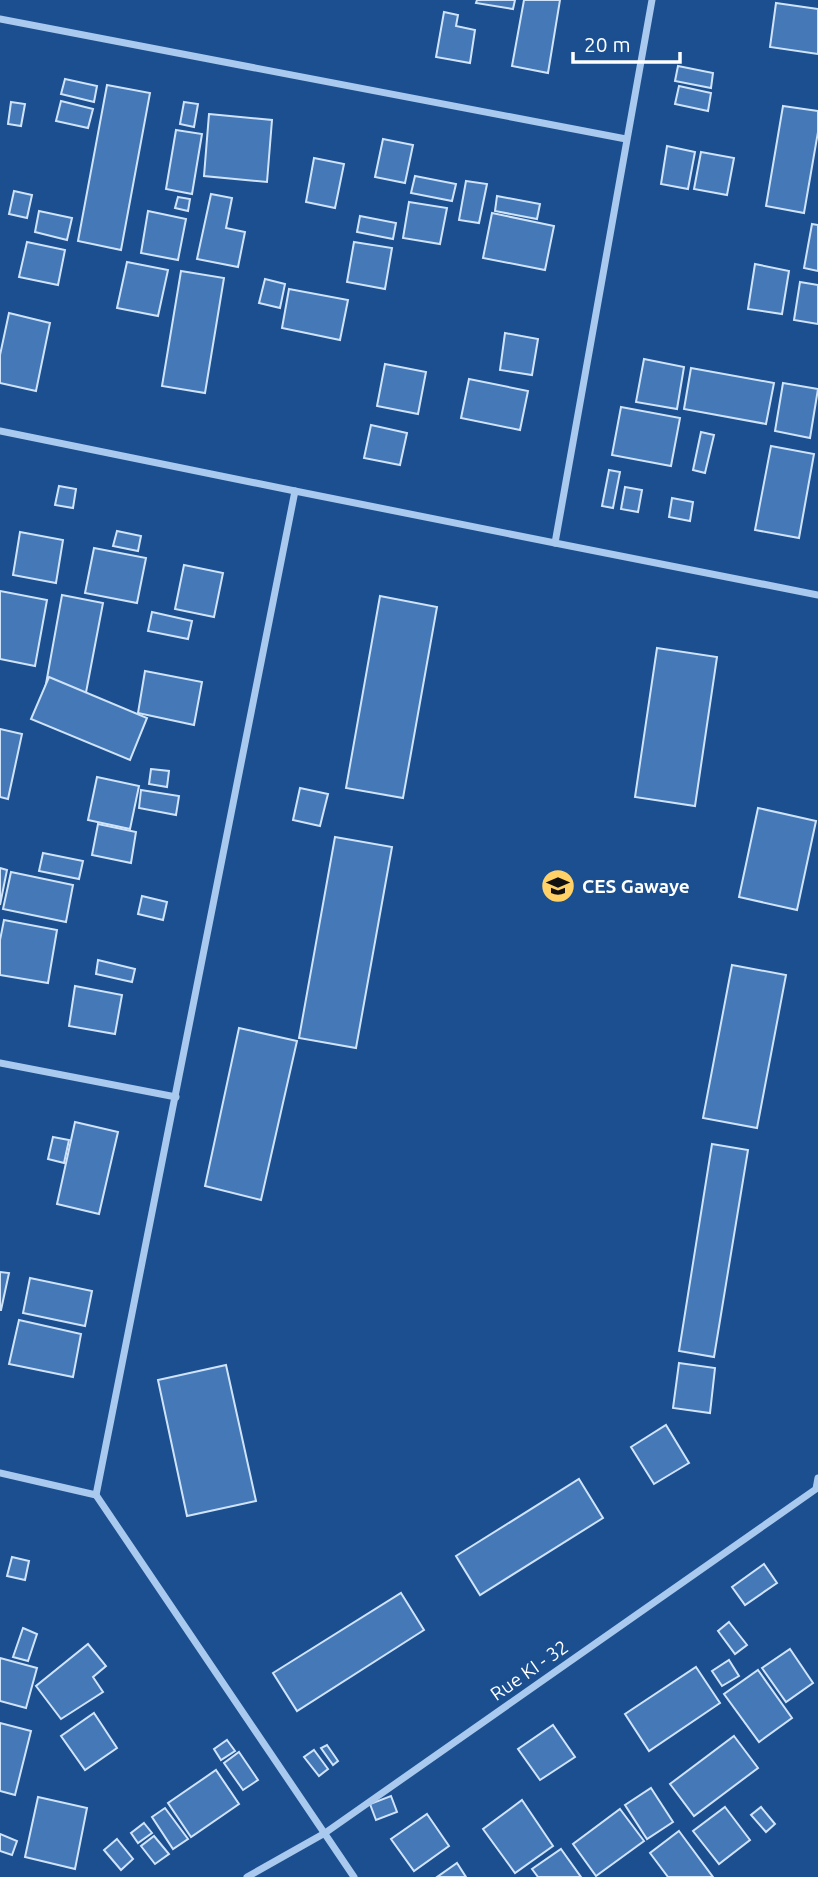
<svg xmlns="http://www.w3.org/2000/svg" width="818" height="1877" font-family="Ubuntu,sans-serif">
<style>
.building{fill:#4478b7;stroke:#cfe3fa;stroke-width:2}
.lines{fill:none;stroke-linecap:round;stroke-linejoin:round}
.street{stroke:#a9c9ee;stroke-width:7}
.labels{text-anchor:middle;stroke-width:6;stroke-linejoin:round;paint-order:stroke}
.poi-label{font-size:19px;font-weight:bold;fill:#fff;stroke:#1b4f8f;text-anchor:start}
.street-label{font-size:19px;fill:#fff;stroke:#1b4f8f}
</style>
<rect width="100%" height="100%" fill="#1b4f8f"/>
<!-- building -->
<g class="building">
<polygon points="477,0 515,0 513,9 476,3"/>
<polygon points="524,0 560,0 548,73 512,66"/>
<polygon points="776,3 818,9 818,54 770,47"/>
<polygon points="444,12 458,15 456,26 475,30 470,63 436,57"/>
<polygon points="678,66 713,73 711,88 675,81"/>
<polygon points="65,79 97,86 94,102 61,94"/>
<polygon points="107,85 150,93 121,250 78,241"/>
<polygon points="679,86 711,93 708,111 675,104"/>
<polygon points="61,101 93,109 88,128 56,121"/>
<polygon points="11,102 25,104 21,126 8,124"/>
<polygon points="184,102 198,104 194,127 180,124"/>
<polygon points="783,106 818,111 818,132 804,213 766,206"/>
<polygon points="209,114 272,120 267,182 204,176"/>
<polygon points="176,130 202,134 192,194 166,189"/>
<polygon points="383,139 413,145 405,183 375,177"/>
<polygon points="667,146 695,152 688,189 661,184"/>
<polygon points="701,152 734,158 727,195 694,189"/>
<polygon points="314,158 344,164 335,208 306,202"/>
<polygon points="415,176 456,184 452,201 411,193"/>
<polygon points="466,181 487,184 479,223 459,220"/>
<polygon points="14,191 32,195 27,218 9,214"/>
<polygon points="211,194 232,198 226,228 245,232 238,267 197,259"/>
<polygon points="497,196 540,204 537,219 495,211"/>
<polygon points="178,197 190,199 188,211 175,208"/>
<polygon points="409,202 447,208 440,244 403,238"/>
<polygon points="39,211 72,218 67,240 35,232"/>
<polygon points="148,211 186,219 178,260 141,253"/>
<polygon points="492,213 554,226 545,270 483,258"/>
<polygon points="360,216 396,223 393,239 357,232"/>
<polygon points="812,224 818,225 818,271 804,268"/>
<polygon points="27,242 65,250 58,285 19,277"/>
<polygon points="354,242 392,248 385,289 347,282"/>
<polygon points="127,262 168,270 158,316 117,308"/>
<polygon points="755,264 789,271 782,314 748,309"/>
<polygon points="181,271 224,278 205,393 162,386"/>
<polygon points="265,279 285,284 280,308 259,303"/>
<polygon points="800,282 818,285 818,324 794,320"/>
<polygon points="289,289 348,300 340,340 282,328"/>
<polygon points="9,313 50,323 36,391 0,383 0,355"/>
<polygon points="505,333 538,339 532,375 500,370"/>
<polygon points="644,359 684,367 677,409 636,402"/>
<polygon points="385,364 426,372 418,414 377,406"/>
<polygon points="691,368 774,383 766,424 684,409"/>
<polygon points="469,379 528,391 520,430 461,418"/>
<polygon points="783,383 818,389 810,438 775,431"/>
<polygon points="621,407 680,418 671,466 612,455"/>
<polygon points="371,425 407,433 400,465 364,458"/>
<polygon points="701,432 714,435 705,473 693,470"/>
<polygon points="771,446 814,454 799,538 755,530"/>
<polygon points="609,470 620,472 613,508 602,506"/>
<polygon points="59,486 76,489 73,508 55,505"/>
<polygon points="625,487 642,490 638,512 621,509"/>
<polygon points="672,498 693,502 690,521 669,517"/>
<polygon points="117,531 141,536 138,551 113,546"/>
<polygon points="20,532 63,540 56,583 13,575"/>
<polygon points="94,548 146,558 137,603 85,593"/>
<polygon points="184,565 223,573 214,617 175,609"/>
<polygon points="0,591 47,600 35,666 0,659"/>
<polygon points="62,595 103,603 84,703 44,695"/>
<polygon points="380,596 437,607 403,798 346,788"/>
<polygon points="152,612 192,621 188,639 148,631"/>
<polygon points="657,648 717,657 695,806 635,797"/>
<polygon points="145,671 202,682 194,725 138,713"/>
<polygon points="49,677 147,718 130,760 31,719"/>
<polygon points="0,729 22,734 8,799 0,797"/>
<polygon points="151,769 169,771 167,787 149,784"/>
<polygon points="97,777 139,786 130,829 88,820"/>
<polygon points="300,788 328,794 320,826 293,820"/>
<polygon points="141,790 179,796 176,815 139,808"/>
<polygon points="758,808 816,821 797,910 739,897"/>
<polygon points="98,824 136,832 131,863 92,855"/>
<polygon points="335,837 392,847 356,1048 299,1038"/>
<polygon points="43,853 83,861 79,879 39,871"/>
<polygon points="0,868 7,870 0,905"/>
<polygon points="11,872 73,885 66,922 3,909"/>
<polygon points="142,896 167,902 163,920 138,914"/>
<polygon points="4,920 57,930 48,983 0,975 0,940"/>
<polygon points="98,960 135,969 132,982 96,974"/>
<polygon points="732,965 786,975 757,1128 703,1118"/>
<polygon points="75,986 122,995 115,1034 69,1026"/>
<polygon points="239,1028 297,1041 261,1200 205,1186"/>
<polygon points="75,1122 118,1132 99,1214 57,1204"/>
<polygon points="53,1137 69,1140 64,1163 48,1159"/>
<polygon points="712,1144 748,1150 714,1357 679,1351"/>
<polygon points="0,1272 9,1273 1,1310 0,1310"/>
<polygon points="30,1278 92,1291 85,1326 23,1313"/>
<polygon points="19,1320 81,1334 73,1377 9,1364"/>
<polygon points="679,1363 715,1368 710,1413 673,1408"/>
<polygon points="226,1365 256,1501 187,1516 158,1380"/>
<polygon points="666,1425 689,1463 654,1484 631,1447"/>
<polygon points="579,1479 603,1518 480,1595 456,1556"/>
<polygon points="12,1557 29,1561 25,1580 7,1576"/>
<polygon points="764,1564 777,1583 745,1605 732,1587"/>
<polygon points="401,1593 424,1630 297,1711 273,1673"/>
<polygon points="729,1622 747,1645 735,1654 718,1631"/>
<polygon points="23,1628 37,1634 28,1661 13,1657"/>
<polygon points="88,1644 106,1666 93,1677 103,1692 61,1719 36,1686"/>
<polygon points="790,1649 813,1683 786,1702 762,1668"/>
<polygon points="0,1658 37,1668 26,1708 0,1701"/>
<polygon points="729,1660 739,1676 722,1686 712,1671"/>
<polygon points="696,1667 720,1703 649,1751 625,1714"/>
<polygon points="758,1670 792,1718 759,1742 724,1694"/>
<polygon points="94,1713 117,1748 85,1770 61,1736"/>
<polygon points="0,1723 31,1731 15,1795 0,1791"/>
<polygon points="553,1725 575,1757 540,1780 518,1749"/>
<polygon points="734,1736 758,1768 694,1816 670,1784"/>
<polygon points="227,1740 235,1751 221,1760 214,1749"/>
<polygon points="327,1745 338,1761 333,1765 321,1748"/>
<polygon points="314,1750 328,1769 319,1776 304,1757"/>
<polygon points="239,1752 258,1780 243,1790 224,1763"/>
<polygon points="216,1770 239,1804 191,1837 168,1803"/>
<polygon points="651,1788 673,1822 647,1839 625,1805"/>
<polygon points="391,1796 397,1812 376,1820 370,1804"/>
<polygon points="38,1797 87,1808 75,1869 25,1857"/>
<polygon points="522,1800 553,1846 515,1873 483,1829"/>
<polygon points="725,1807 750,1840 719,1864 693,1831"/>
<polygon points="761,1807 775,1824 766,1832 751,1815"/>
<polygon points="165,1808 188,1839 173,1849 152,1817"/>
<polygon points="620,1809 644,1841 596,1876 573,1844"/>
<polygon points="427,1814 449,1846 414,1871 391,1839"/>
<polygon points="144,1823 152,1833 138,1843 131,1833"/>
<polygon points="679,1831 713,1877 668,1877 650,1853"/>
<polygon points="0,1834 17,1841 12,1855 0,1851"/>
<polygon points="154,1836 169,1854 155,1864 141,1846"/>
<polygon points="117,1839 133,1859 121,1870 104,1850"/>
<polygon points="561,1849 581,1877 538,1877 532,1869"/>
<polygon points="457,1863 466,1877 437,1877"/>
</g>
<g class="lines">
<!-- street -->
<g class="street">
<polyline points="652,0 555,543 818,595"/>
<polyline points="0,19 626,139"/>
<polyline points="0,431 295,491"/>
<polyline points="0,1063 176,1097"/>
<polyline points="0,1473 96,1495 354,1877"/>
<polyline points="96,1495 295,491 555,543"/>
<polyline points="247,1877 325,1833 816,1489 818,1478"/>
</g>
</g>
<!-- icons -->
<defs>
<g id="school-disc" transform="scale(1.75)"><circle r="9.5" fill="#ffd166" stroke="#1b4f8f"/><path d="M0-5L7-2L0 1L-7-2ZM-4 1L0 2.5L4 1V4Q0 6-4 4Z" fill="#111"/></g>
</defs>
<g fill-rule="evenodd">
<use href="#school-disc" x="558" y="886"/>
</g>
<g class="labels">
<!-- poi labels -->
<g class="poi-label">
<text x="582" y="893">CES Gawaye</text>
</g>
<!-- street labels -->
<g class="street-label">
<text transform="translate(529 1670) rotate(-35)" y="7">Rue KI - 32</text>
</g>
</g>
<!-- scale -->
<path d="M573 52v10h107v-10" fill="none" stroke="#ffffff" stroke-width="3.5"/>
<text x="584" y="52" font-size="21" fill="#ffffff" stroke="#1b4f8f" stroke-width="5" paint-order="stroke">20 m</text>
</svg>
